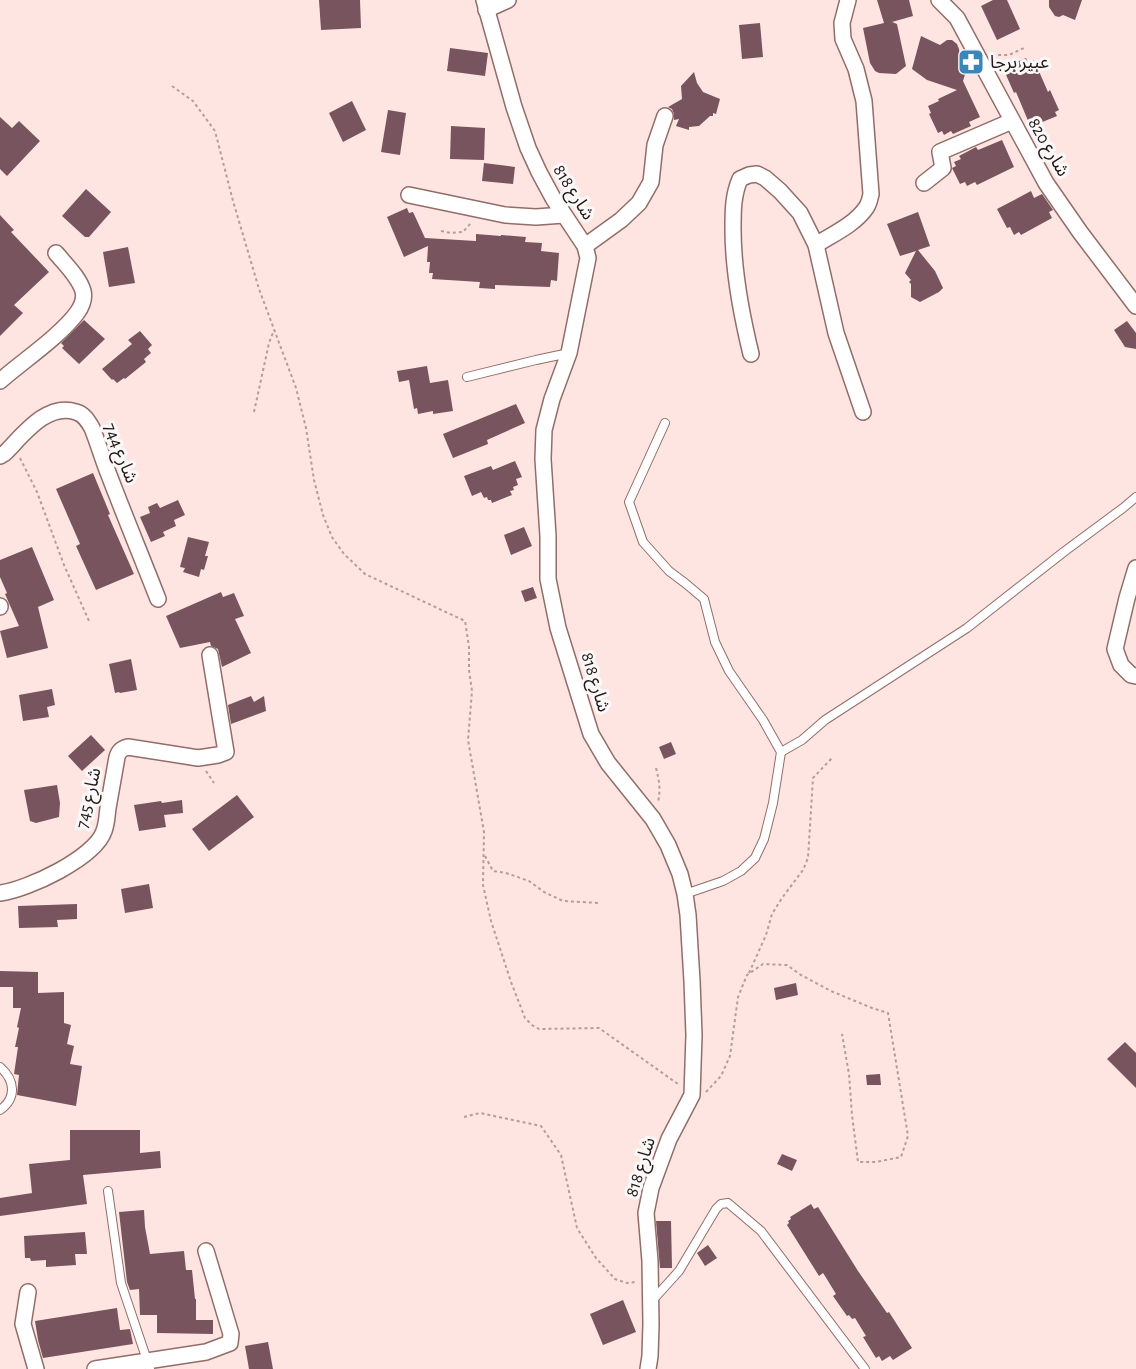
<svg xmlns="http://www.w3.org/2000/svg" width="1136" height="1369" font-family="'Alegreya Sans','Noto Sans Arabic',sans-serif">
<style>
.building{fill:#77545e}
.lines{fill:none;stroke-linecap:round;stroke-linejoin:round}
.service-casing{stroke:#926d67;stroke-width:10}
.minor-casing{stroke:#926d67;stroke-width:18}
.path{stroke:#b39d9a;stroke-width:2;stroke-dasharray:3 3;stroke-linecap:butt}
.service{stroke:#fff;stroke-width:8}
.minor{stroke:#fff;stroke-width:15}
.labels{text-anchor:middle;stroke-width:6;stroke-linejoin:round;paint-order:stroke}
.poi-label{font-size:18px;fill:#261715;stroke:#f9f9f9;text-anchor:start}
.street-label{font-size:18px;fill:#261715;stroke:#f9f9f9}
</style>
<rect width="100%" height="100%" fill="#ffe5e1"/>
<!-- building -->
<g class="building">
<polygon points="319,0 360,0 361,28 321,30"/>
<polygon points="877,0 909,0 913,16 892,22 897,24 906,66 896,74 879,73 875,71 870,63 863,28 884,23"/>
<polygon points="993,0 1007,0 1020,29 997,40 981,6"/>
<polygon points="1049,0 1082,0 1075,20 1063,15 1059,17 1055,16 1049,7"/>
<polygon points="760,23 763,57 742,59 739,25"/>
<polygon points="921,36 940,45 947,40 952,40 957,44 959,49 960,58 969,61 963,81 980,117 969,122 971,126 953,134 951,131 944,135 942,131 938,133 929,114 931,113 928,106 939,101 938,99 957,90 927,80 912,69"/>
<polygon points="450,48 488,53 485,76 447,71"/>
<polygon points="1026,58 1028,63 1034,60 1048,92 1050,90 1059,110 1055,112 1057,116 1040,123 1039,119 1029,123 1016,92 1014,93 1003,68"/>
<polygon points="694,72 697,83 703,92 720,99 716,114 713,113 713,116 710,116 699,126 689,127 689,130 676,126 679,119 674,120 674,114 672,109 668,107 682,99 681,86"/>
<polygon points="352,101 366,130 343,142 329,113"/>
<polygon points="388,110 406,113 400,155 381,152"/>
<polygon points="0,117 12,128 19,121 40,141 7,176 0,169"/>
<polygon points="451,126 485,128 484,160 450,159"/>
<polygon points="1002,140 1014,167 977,185 975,182 967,186 965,182 960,184 952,168 956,166 954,162 961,159 959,156 976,147 978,150"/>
<polygon points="484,163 515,167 513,184 482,181"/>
<polygon points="86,189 111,212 89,237 85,237 62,216"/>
<polygon points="1031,191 1034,198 1042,194 1053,210 1049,212 1052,218 1021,235 1019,232 1014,235 1010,227 1007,228 997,209"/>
<polygon points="407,208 409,213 413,212 425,238 476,241 476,234 501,236 501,235 526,237 525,242 542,243 541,251 559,253 557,281 551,280 550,287 495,285 495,289 479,288 480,282 432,279 433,273 429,273 430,262 427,262 428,246 404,257 387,217"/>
<polygon points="918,212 930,246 918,250 935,271 943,288 939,292 920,302 911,297 911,284 909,282 911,280 905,273 916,251 900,256 887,224"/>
<polygon points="0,215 14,230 11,232 49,272 14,305 23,313 0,336"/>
<polygon points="128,247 135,283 109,287 103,252"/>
<polygon points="84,320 105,339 79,364 62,348 64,346 61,343"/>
<polygon points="1127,321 1136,333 1136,349 1125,347 1114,330"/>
<polygon points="140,331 152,345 148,349 151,353 144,359 146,362 125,379 124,378 117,383 113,379 112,380 102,369 132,344 128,340"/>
<polygon points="427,366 430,383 448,380 453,411 433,414 433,411 418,414 417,408 414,409 409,380 399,382 397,371"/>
<polygon points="516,404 525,423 487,440 488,444 453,458 443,434"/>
<polygon points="515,461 522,477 516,479 518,485 513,487 514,490 510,491 512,495 492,503 491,500 488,500 487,497 484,498 481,492 472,496 464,476 491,466 493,470"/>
<polygon points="93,473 110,514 108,515 134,574 96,590 76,546 80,544 56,489"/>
<polygon points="178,500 185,515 174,520 176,526 163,532 165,536 151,542 140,517 150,513 148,507 157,503 160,508"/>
<polygon points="524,527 532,546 511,555 504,535"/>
<polygon points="188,537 209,542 205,556 208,556 204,570 201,569 199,577 183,572 185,568 180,567"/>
<polygon points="32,547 54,600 38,607 48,648 7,658 0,631 19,626 5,594 7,593 0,577 0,560"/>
<polygon points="533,587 537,598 525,602 521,591"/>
<polygon points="221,592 223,597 234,593 244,616 235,619 251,653 222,667 218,649 211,646 210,642 180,648 166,616"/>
<polygon points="131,659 137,690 120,693 119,692 115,693 109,664"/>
<polygon points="52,689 55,705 47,707 49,717 23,721 19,695"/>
<polygon points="251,696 254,702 264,696 266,711 231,724 228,705"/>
<polygon points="91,735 105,750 82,771 68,756"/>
<polygon points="671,742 676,754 664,759 659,747"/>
<polygon points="57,785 60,803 59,817 36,823 30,821 24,790"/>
<polygon points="237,795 254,817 209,851 192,829"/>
<polygon points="182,800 183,813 164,815 166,827 139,831 134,805 161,801 162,803"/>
<polygon points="149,884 153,908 125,913 121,889"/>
<polygon points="77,904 77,919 57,920 58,927 19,928 18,906"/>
<polygon points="0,971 38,972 38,993 64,992 64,1023 71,1025 67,1044 74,1046 70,1064 82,1066 76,1106 17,1095 19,1075 14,1074 18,1047 15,1047 19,1028 17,1027 21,1008 13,1008 13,987 0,987"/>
<polygon points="796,983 798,995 776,1000 774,988"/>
<polygon points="1125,1042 1136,1053 1136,1088 1107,1059"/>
<polygon points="880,1074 881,1085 867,1085 866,1075"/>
<polygon points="70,1130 140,1130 140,1153 160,1151 161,1168 83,1175 87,1204 0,1216 0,1198 32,1193 29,1164 70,1160"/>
<polygon points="782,1154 797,1160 792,1171 777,1164"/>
<polygon points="811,1204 814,1209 818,1207 858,1271 887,1313 889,1312 912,1348 893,1360 890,1356 882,1361 879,1356 876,1358 863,1337 866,1336 855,1318 852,1319 849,1315 847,1316 833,1296 836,1294 825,1276 823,1273 819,1276 787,1225 789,1223 788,1221 791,1219 790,1217"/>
<polygon points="144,1210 145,1227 150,1254 184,1251 186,1270 192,1270 195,1299 196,1299 196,1320 213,1320 213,1334 157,1333 157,1315 140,1315 139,1289 130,1290 127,1282 119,1212"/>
<polygon points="656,1221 671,1221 672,1268 660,1268"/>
<polygon points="85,1232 87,1254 75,1254 76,1265 46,1267 46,1260 31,1261 30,1258 25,1258 24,1236"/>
<polygon points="708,1245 717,1258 705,1266 697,1253"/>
<polygon points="623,1300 636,1332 603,1345 590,1314"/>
<polygon points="117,1308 120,1330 130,1329 133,1344 43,1358 38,1340 35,1321"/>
<polygon points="268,1342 273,1369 249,1369 245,1346"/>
</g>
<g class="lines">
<!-- service casing -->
<g class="service-casing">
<g id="service">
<polyline points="467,377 536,360 569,353"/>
<polyline points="665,423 629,502 643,542 669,571 685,583 704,599 715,642 729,671 763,720 781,752 773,803 764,839 755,858 741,871 723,881 685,894"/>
<polyline points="781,752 802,740 825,720 967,628 1065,551 1123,508 1136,497"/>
<path d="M 0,1067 C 15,1080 17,1098 0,1110"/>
<polyline points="108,1191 121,1283 150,1369"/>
<polyline points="651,1302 679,1271 716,1209 721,1204 728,1203 761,1231 865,1369"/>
</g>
</g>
<!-- minor casing -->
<g class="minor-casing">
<g id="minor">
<polyline points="484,0 514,107 528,148 539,172 553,198 585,246 588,258 569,353 552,399 544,430 543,459 548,536 548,579 558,628 591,734 608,763 653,819 668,845 680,874 685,894 688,915 692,981 694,1035 692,1095 669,1139 651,1188 646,1213 650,1261 651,1324 650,1356 648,1369"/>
<polyline points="939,0 957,18 1046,183 1080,232 1136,306"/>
<polyline points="486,10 508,0"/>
<polyline points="924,183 943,168 940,152 1012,121"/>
<polyline points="409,195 505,215 536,217 564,215"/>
<path d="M 816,245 C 833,234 854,225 866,208 C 869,204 870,199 871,194 L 864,101 L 856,69 L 843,39 L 842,23 L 848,0"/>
<polyline points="585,246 621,220 639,203 651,182 655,145 665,116"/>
<path d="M 751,354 C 741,313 733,272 733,229 C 733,211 733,195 740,179 L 749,175 L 757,174 L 765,178 L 780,191 L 800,213 L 816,245 L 836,333 L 863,412"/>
<path d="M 0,381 C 23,361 60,336 77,313 C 82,306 85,299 83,291 C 79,277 65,264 56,253"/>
<path d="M 0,456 L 5,453 C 23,435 47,402 76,412 C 84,414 88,421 92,428 C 98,443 103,460 109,475 C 125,517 142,558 158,599"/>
<polyline points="1136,568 1127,598 1115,649 1121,665 1131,675 1136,676"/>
<polyline points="0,606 0,607"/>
<path d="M 0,893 C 27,890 95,858 104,831 C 107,823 107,815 108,808 C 111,791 114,774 117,757 C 119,751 121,749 128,747 L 198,758 L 218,755 L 226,752 L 210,655"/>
<polyline points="28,1292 23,1324 36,1369"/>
<polyline points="95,1369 206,1352 230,1343 231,1334 206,1251"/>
</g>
</g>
<!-- path -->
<g class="path">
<polyline points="993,53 995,55 1009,55 1024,48"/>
<polyline points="172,86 193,101 215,131 233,201 259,289 296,388 306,428 314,480 323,515 332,537 344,554 365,574 465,621 469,647 469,670 472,691 468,740 484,832 483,885 491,921 511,982 525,1018 532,1025 539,1029 599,1028 678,1084"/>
<polyline points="441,231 451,233 463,232 471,223"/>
<polyline points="254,412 269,343 274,330"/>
<polyline points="20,458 37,492 64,565 89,621"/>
<path d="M 656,768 C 659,780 661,789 658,802"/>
<polyline points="206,771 214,783"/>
<polyline points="485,856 493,871 506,873 529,881 544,892 563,901 600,903"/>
<polyline points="749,973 766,935 772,914 782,898 803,870 808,858 813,778 832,758"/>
<polyline points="706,1092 721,1076 730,1056 738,997 747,975 763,964 787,965 801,975 831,991 872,1008 888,1013 908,1136 901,1157 876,1162 858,1162 852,1115 849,1074 842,1034"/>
<polyline points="464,1117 480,1113 541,1126 561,1155 577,1228 596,1258 615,1279 627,1283 635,1282"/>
</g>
<!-- service -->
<use href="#service" class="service"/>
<!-- minor -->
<use href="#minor" class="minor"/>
</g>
<!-- icons -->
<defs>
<g id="pharmacy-square" transform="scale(1.35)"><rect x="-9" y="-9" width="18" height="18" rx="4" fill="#3a86b9" stroke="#f9f9f9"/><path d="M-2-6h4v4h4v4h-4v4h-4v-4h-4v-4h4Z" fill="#fff"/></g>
</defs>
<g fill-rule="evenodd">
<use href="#pharmacy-square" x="971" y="62"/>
</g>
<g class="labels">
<!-- poi labels -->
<g class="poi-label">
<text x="990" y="68">عبير برجا</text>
</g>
<!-- street labels -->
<g class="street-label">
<text transform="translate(1049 147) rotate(60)" y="6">شارع 820</text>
<text transform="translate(574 192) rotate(58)" y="6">شارع 818</text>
<text transform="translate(121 453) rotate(68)" y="6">شارع 744</text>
<text transform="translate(596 682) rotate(73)" y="6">شارع 818</text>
<text transform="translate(88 798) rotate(-77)" y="6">شارع 745</text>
<text transform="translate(640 1167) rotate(-72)" y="6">شارع 818</text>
</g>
</g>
</svg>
